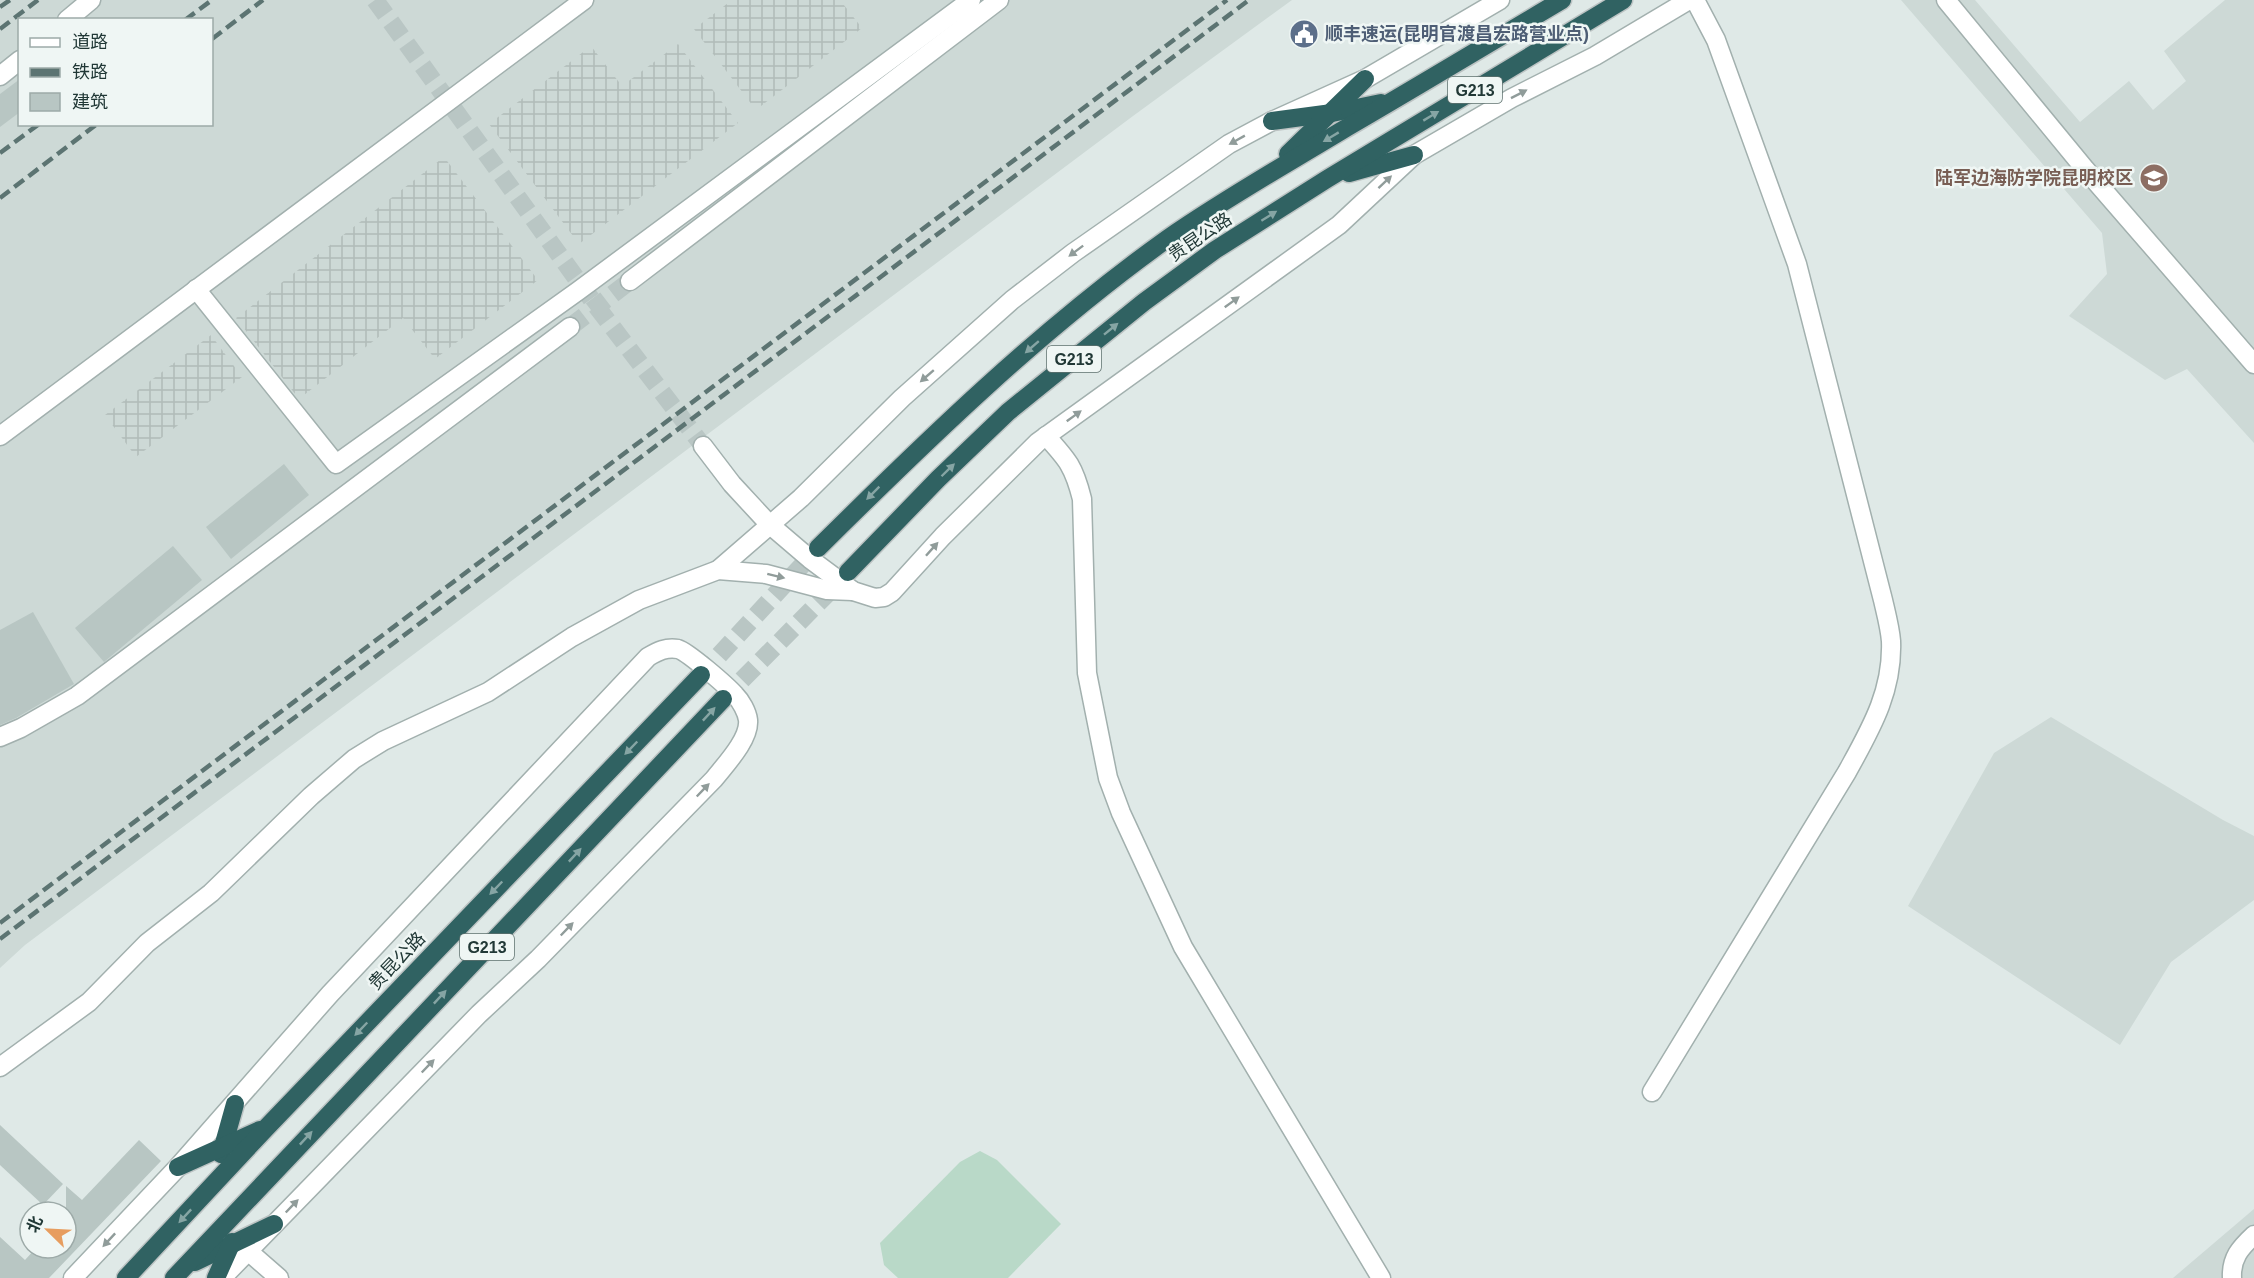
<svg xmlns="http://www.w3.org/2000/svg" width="2254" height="1278" font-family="Arial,'Noto Sans SC',sans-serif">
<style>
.built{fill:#cdd9d6;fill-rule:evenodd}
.industrial{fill:url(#industrial-grid)}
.garden{fill:#b9d9c8}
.building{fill:#b8c6c3}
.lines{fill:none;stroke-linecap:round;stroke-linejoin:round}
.minor-tunnel{stroke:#b9c6c4;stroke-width:18;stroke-dasharray:18 9;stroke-linecap:butt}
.highway-tunnel{stroke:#b9c6c4;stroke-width:18;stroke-dasharray:18 9;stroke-linecap:butt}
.minor-casing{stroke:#a2b0ae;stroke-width:21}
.highway-casing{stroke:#bcc3c3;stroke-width:21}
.minor{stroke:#fff;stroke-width:18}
.highway{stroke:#306262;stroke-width:18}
.rail{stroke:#5c7472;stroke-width:4.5;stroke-dasharray:12 6;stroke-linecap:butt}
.oneway{fill:#909c9a}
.oneway2{fill:#86a5a4}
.labels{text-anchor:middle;stroke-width:5;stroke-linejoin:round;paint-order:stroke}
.shield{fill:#eff6f4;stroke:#5f716f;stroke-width:1.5}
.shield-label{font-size:16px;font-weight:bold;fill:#213836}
.service-label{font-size:18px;font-weight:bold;fill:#4e5e75;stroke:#eff6f4;text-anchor:start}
.education-label{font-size:18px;font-weight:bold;fill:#785e54;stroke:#eff6f4;text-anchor:end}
.street-label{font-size:18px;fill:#213836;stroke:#eff6f4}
</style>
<defs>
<pattern id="industrial-grid" width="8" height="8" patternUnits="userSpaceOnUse" patternTransform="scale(1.5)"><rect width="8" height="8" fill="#cdd9d6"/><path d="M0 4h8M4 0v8" fill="none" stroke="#b0bbb8"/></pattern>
</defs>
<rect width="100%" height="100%" fill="#dfe9e7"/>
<!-- built -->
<g class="built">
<path d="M 0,0 L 1292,0 L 1133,116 L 25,945 L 0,968 ZM 20,20 L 212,20 L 212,124 L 20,124 Z"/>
<polygon points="1901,0 1975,0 2080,122 2129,81 2153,110 2186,81 2164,51 2225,0 2254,0 2254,443 2187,369 2165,380 2069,316 2107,274 2102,233"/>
<polygon points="2051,717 2223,820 2254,836 2254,900 2171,962 2120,1045 1908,906 1994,753"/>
<polygon points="2254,1209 2254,1278 2173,1278"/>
</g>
<!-- industrial -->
<g class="industrial">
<polygon points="732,0 840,0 862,28 756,110 694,29"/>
<polygon points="678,44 738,123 579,244 489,124 591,46 622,86"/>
<polygon points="444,157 538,280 435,359 403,318 299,399 236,318"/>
<polygon points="211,335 242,377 136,457 105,415"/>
</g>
<!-- garden -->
<polygon class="garden" points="980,1151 997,1160 1061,1224 1008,1278 898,1278 884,1265 880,1243 960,1162"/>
<!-- building -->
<g class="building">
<polygon points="20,79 20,112 0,127 0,94"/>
<polygon points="284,464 309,495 231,559 206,527"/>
<polygon points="173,546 202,580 104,662 75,628"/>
<polygon points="33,612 74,684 16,718 0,725 0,630"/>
<polygon points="0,1125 63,1184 43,1205 0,1165"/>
<polygon points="139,1140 161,1161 49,1278 0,1278 0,1237 25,1260 36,1248 66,1248 66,1186 82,1200"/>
</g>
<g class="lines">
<!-- minor-tunnel -->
<g class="minor-tunnel">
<polyline points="375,0 597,307 703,446"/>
<polyline points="570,327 630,281"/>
</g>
<!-- highway-tunnel -->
<g class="highway-tunnel">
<polyline points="701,675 818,548"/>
<polyline points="723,699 840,581"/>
</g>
<!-- minor casing -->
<g class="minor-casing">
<g id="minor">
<polyline points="1946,0 2085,169 2254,364"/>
<polyline points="67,20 91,0"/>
<polyline points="0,76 20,60"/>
<polyline points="630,281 999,0"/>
<polyline points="196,289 336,464 578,291 971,0"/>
<polyline points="0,436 584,0"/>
<path d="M 1046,436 C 1068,460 1074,467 1082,499 L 1087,673 L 1108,778 L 1121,813 L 1183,947 L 1381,1278"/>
<polyline points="703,446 732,484 769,524 810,559 853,591 875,598 884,597 892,592 943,536 1038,442 1339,225 1414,155 1512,98 1595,56 1689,0"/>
<polyline points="718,570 801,498 902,398 1012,300 1073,253 1229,144 1272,121 1365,79 1500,0"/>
<polyline points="0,737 21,728 77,696 570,327"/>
<polyline points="0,1067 89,1002 147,943 211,893 311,796 354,759 383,741 488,692 572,637 639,600 718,570 766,574 827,590 853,591"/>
<path d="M 1652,1092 L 1847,772 C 1870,730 1893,692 1891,641 C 1890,628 1886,613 1883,600 L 1797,264 L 1716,40 L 1695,0"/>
<polyline points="248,1251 279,1278"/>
<path d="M 73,1278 L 178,1167 L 330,994 L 648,657 C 658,651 666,647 678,649 C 688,652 727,686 735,695 C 741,701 747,712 748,720 C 750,739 725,765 714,779 L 538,959 L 479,1014 L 222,1278"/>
<path d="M 2232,1278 C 2231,1258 2240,1248 2254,1235"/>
</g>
</g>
<!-- highway casing -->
<g class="highway-casing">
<g id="highway">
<polyline points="1272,121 1332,113 1381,103"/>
<polyline points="1288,154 1365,79"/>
<polyline points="1349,173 1414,155"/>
<path d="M 818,548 C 928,439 1040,330 1167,239 C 1223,200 1283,166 1341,131 C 1415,88 1488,44 1562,0"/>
<polyline points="848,572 938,479 1008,412 1144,302 1215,250 1327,179 1623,0"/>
<polyline points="221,1154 235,1104"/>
<polyline points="178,1167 260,1130"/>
<polyline points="195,1262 274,1224"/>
<polyline points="126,1278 267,1127 701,675"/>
<polyline points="174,1278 723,699"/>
<polyline points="216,1278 232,1242"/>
</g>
</g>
<!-- minor -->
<use href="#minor" class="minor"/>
<!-- highway -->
<use href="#highway" class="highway"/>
<!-- rail -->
<g class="rail">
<polyline points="0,7 10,0"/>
<polyline points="185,20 212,0"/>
<polyline points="0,29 38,0"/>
<polyline points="212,39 263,0"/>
<polyline points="0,153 39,124"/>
<polyline points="0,198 97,124"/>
<polyline points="0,923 1227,0"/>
<polyline points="0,939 1249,0"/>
</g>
</g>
<!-- one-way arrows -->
<defs><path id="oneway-solid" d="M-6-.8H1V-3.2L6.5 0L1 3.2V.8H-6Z" transform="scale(1.5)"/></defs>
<g class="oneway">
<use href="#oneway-solid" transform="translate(1519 94) rotate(-27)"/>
<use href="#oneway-solid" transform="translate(1237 140) rotate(151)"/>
<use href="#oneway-solid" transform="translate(1385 182) rotate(-43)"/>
<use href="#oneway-solid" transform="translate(1076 251) rotate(143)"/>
<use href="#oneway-solid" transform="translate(1232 302) rotate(-36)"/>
<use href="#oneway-solid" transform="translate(927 376) rotate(139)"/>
<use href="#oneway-solid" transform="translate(1074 416) rotate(-36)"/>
<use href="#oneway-solid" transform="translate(932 549) rotate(-48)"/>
<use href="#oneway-solid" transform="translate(776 576) rotate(14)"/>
<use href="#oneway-solid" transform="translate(703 790) rotate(-46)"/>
<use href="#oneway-solid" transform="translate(567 929) rotate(-46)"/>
<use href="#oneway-solid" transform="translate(428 1066) rotate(-46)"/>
<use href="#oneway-solid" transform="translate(292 1206) rotate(-46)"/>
<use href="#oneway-solid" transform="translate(109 1240) rotate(133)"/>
</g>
<g class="oneway2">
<use href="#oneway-solid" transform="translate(1431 116) rotate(-31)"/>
<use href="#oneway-solid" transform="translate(1331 137) rotate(149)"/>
<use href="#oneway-solid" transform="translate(1269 216) rotate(-32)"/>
<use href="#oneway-solid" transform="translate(1111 329) rotate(-39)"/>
<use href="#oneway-solid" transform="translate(1032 347) rotate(139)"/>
<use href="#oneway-solid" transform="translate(948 470) rotate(-44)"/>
<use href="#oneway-solid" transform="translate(873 493) rotate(135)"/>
<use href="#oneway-solid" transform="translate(709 714) rotate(-47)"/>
<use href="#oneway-solid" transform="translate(631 748) rotate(134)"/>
<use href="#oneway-solid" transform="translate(575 855) rotate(-47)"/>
<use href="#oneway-solid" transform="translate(496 888) rotate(134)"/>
<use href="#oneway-solid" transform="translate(440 997) rotate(-47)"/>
<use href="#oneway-solid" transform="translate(361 1029) rotate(134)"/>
<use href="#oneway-solid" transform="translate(306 1138) rotate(-47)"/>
<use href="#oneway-solid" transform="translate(185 1216) rotate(133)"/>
</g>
<!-- icons -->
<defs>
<g id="civic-disc" transform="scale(1.5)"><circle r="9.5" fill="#5c6f8a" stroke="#eff6f4"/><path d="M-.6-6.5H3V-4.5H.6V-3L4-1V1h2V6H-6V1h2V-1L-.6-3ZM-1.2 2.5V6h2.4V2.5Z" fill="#fff"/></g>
<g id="university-disc" transform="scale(1.5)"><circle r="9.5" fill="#8d6e63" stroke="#eff6f4"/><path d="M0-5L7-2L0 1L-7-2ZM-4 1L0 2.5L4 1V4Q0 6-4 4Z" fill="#fff"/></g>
</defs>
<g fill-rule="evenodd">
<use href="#civic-disc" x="1304" y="34"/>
<use href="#university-disc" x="2154" y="178"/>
</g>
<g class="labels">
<!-- shield labels -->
<g class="shield">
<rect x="1448" y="77" width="54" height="26" rx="4.5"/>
<rect x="1047" y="346" width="54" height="26" rx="4.5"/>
<rect x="460" y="934" width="54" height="26" rx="4.5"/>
</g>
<g class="shield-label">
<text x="1475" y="96">G213</text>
<text x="1074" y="365">G213</text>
<text x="487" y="953">G213</text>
</g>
<!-- service labels -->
<g class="service-label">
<text x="1325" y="40">顺丰速运(昆明官渡昌宏路营业点)</text>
</g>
<!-- education labels -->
<g class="education-label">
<text x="2133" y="184">陆军边海防学院昆明校区</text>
</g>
<!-- street labels -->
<g class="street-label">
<text transform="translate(1200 237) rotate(-34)" y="6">贵昆公路</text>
<text transform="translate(397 961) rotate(-46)" y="6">贵昆公路</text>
</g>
</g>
<!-- legend -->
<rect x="18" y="18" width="195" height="108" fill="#eff6f4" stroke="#9daaa8" stroke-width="1.5"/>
<rect x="30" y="38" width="30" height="9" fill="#ffffff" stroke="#9daaa8" stroke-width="1.5"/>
<text x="72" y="48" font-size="18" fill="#213836">道路</text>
<rect x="30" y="68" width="30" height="9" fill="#5c7472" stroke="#9daaa8" stroke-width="1.5"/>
<text x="72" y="78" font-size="18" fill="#213836">铁路</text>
<rect x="30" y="93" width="30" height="18" fill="#b8c6c3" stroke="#9daaa8" stroke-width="1.5"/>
<text x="72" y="108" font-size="18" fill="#213836">建筑</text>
<!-- north arrow -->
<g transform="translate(48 1230) rotate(294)"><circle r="28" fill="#eff6f4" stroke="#9daaa8" stroke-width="1.5"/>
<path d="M0-4.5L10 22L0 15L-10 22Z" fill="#e79d5f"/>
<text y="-9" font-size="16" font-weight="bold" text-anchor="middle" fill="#213836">北</text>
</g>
</svg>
